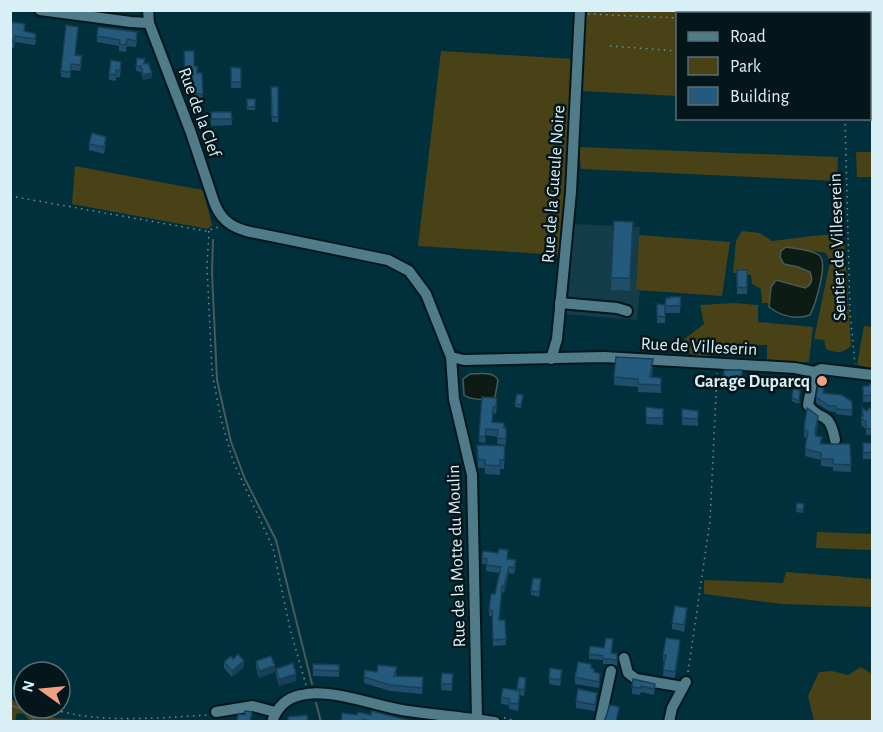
<svg xmlns="http://www.w3.org/2000/svg" width="883" height="732" font-family="'Alegreya Sans',sans-serif">
<style>
.built{fill:#133d49}
.green{fill:#494216}
.water{fill:#0c1b13;stroke:#495b57;stroke-width:1.5}
.lines{fill:none;stroke-linecap:round;stroke-linejoin:round}
.stream{stroke:#495b57;stroke-width:2}
.minor-casing{stroke:#02161c;stroke-width:14}
.path{stroke:#6d919a;stroke-width:1.5;stroke-dasharray:1.5 4.5;stroke-linecap:butt}
.minor{stroke:#507b88;stroke-width:10}
.wall{fill:#1f4d6a}
.shaded-wall{fill:#193f56}
.building{fill:#245a7b;stroke:#193f56;stroke-width:1.5}
.poi-dot{fill:#f39f83;stroke:#05161b;stroke-width:2}
.labels{text-anchor:middle;stroke-width:5;stroke-linejoin:round;paint-order:stroke}
.street-label{font-size:18px;fill:#d8eff6;stroke:#05161b}
.poi-label{font-size:18px;font-weight:bold;fill:#d8eff6;stroke:#05161b;text-anchor:end}
</style>
<rect width="100%" height="100%" fill="#00303c"/>
<!-- built -->
<polygon class="built" points="573,224 640,227 636,290 640,292 637,320 564,314"/>
<!-- green -->
<g class="green">
<polygon points="585,11 838,11 838,14 678,14 677,96 581,91"/>
<polygon points="441,51 573,59 564,225 560,255 418,246"/>
<polygon points="579,147 838,157 837,181 581,169"/>
<polygon points="856,152 872,152 872,177 857,177"/>
<polygon points="75,166 203,190 212,225 208,229 72,204"/>
<path d="M 742,231 L 760,233 L 772,241 L 821,235 L 844,235 L 851,346 C 842,354 836,353 826,349 L 824,340 L 814,339 L 830,262 L 826,253 L 786,247 L 784,263 L 810,272 C 813,280 812,284 805,288 L 776,280 L 771,287 L 769,303 L 762,303 L 761,289 L 752,284 L 751,275 L 733,273 L 736,241 Z"/>
<polygon points="639,235 730,242 722,296 636,290"/>
<path d="M 734,303 L 758,305 L 758,322 L 813,327 L 809,362 L 767,362 L 767,345 L 711,344 L 709,356 C 697,357 691,356 683,347 L 683,340 L 704,324 L 700,305 Z"/>
<polygon points="864,326 872,327 872,368 857,365"/>
<polygon points="817,532 872,534 872,550 816,548"/>
<polygon points="786,572 872,579 872,607 782,604 704,594 704,580 783,583"/>
<polygon points="861,667 872,674 872,721 814,721 808,696 819,672 832,671 848,675"/>
<polygon points="10,699 24,705 24,708 31,708 54,718 98,721 30,721 24,714 17,713 15,721 11,721"/>
</g>
<!-- water -->
<g class="water">
<path d="M 786,247 C 795,249 811,249 819,255 C 829,262 815,305 810,315 C 795,320 781,316 769,307 L 771,287 L 776,280 L 805,288 C 812,284 813,280 810,272 L 798,267 L 784,264 L 780,257 L 781,251 Z"/>
<path d="M 470,374 C 480,374 493,371 498,380 L 495,397 C 488,401 470,400 464,395 L 463,379 Z"/>
</g>
<g class="lines">
<!-- stream -->
<g class="stream">
<polyline points="213,240 212,273 217,380 231,442 245,479 276,540 312,684"/>
<polyline points="316,703 321,722"/>
<polyline points="10,705 27,711 36,722"/>
</g>
<!-- minor casing -->
<g class="minor-casing">
<g id="minor">
<polyline points="40,10 131,22 149,23"/>
<path d="M 148,10 L 149,23 L 191,133 L 214,202 C 220,218 229,226 246,231 L 388,260 L 409,271 L 426,294 L 451,357 L 454,399 L 472,475 L 477,719"/>
<polyline points="560,303 617,308 627,311"/>
<polyline points="451,357 464,360 604,357 795,368 814,372 821,369 872,375"/>
<polyline points="551,359 557,339 571,192 580,10"/>
<path d="M 814,372 L 808,405 C 820,423 829,408 835,440"/>
<polyline points="624,658 628,673 636,679 683,687"/>
<polyline points="216,712 253,706 275,712"/>
<path d="M 272,722 C 277,707 286,698 301,695 C 331,688 372,705 402,710 C 433,715 464,717 495,722"/>
<polyline points="600,722 611,671"/>
<polyline points="669,722 672,708 686,682"/>
</g>
</g>
<!-- path -->
<g class="path">
<polyline points="843,10 843,14"/>
<polyline points="588,14 678,18"/>
<polyline points="697,14 698,10"/>
<polyline points="610,46 678,51"/>
<polyline points="845,118 850,313 855,364"/>
<polyline points="10,196 206,231 219,227"/>
<polyline points="209,231 207,266 212,372 221,419 233,461 273,548 290,629 306,685"/>
<polyline points="688,672 710,521 717,373"/>
<polyline points="10,691 24,698"/>
<path d="M 50,708 C 95,724 159,718 207,715"/>
<polyline points="504,718 521,722"/>
</g>
<!-- minor -->
<use href="#minor" class="minor"/>
</g>
<!-- wall -->
<g class="wall">
<polygon points="10,22 36,40 35,45 15,42 14,48 10,48"/>
<polygon points="78,33 75,55 82,62 80,71 71,70 70,78 61,77 61,71"/>
<polygon points="97,36 137,39 136,47 127,46 126,52 119,51 119,46 97,42"/>
<polygon points="184,51 197,73 202,73 203,101 192,101 191,84 185,84"/>
<polygon points="145,64 152,78 143,80 141,72 136,71 136,66"/>
<polygon points="231,67 241,68 241,88 231,88"/>
<polygon points="121,68 120,77 116,77 116,81 109,80 109,74"/>
<polygon points="271,87 278,87 278,122 272,122"/>
<rect x="247" y="99" width="8" height="11"/>
<polygon points="211,112 231,112 232,125 211,126"/>
<polygon points="89,144 106,144 104,154 89,150"/>
<polygon points="633,234 630,291 611,290 611,278"/>
<rect x="737" y="270" width="10" height="24"/>
<polygon points="681,297 680,313 665,313 665,311 665,323 657,323 657,304 665,306"/>
<polygon points="653,367 652,377 661,378 661,393 638,392 638,387 614,385 614,377"/>
<polygon points="724,370 742,370 742,389 723,388"/>
<polygon points="825,383 824,393 852,402 852,416 836,414 836,412 829,411 816,403 816,397"/>
<polygon points="873,384 873,402 863,402 863,386 869,386"/>
<polygon points="793,389 800,394 799,404 792,401"/>
<polygon points="482,397 497,404 496,414 493,413 492,422 504,428 506,434 506,445 497,444 498,437 486,435 485,443 479,442"/>
<polygon points="523,398 521,408 515,407 515,404"/>
<polygon points="646,407 663,409 663,425 646,424"/>
<polygon points="862,408 867,411 873,410 873,435 866,435 866,429 861,425"/>
<polygon points="682,409 698,411 698,426 682,425"/>
<polygon points="818,423 816,436 822,444 850,444 851,472 833,471 833,467 821,466 821,460 805,456 807,438 804,437 804,430"/>
<rect x="863" y="443" width="10" height="16"/>
<polygon points="477,445 505,446 504,469 500,469 500,475 485,474 485,468 478,468"/>
<polygon points="797,503 804,504 803,513 796,512"/>
<polygon points="508,556 508,559 516,566 514,574 509,573 504,593 502,592 499,620 505,620 506,645 493,646 492,616 489,616 489,610 495,594 500,573 486,571 486,564 482,564 482,558"/>
<polygon points="541,584 539,597 531,595 531,591"/>
<polygon points="687,615 684,632 672,629 672,623"/>
<polygon points="613,643 611,653 617,654 617,666 612,664 603,664 603,660 589,659 589,654"/>
<polygon points="680,646 675,678 663,676 664,662 663,661 663,655"/>
<polygon points="233,659 244,667 232,677 224,668 224,662"/>
<polygon points="256,661 275,672 259,678 256,667"/>
<polygon points="313,664 339,665 339,677 313,676"/>
<polygon points="276,669 296,681 279,686 276,675"/>
<polygon points="377,672 397,673 396,676 423,683 422,694 390,691 364,683 364,677"/>
<polygon points="594,673 600,680 599,688 575,684 575,677"/>
<polygon points="453,674 452,691 441,690 441,684"/>
<polygon points="562,676 560,686 549,684 549,678"/>
<polygon points="526,684 524,696 520,695 518,711 509,709 509,705 501,704 501,697 517,691 517,688"/>
<polygon points="655,684 654,695 641,692 640,695 632,694 632,687"/>
<polygon points="597,699 595,711 576,708 576,701"/>
</g>
<!-- shaded-wall -->
<g class="shaded-wall">
<polygon points="152,73 152,78 143,80 143,75"/>
<polygon points="818,416 818,423 815,440 815,433"/>
<polygon points="509,567 509,573 504,593 504,587"/>
<polygon points="680,640 680,646 675,678 675,672"/>
<polygon points="244,661 244,667 232,677 232,671"/>
<polygon points="275,666 275,672 259,678 259,671"/>
<polygon points="296,674 296,681 279,686 279,679"/>
</g>
<!-- building -->
<g class="building">
<polygon points="10,22 25,24 24,31 36,34 35,39 15,36 14,42 10,41"/>
<polygon points="66,25 78,27 75,55 82,56 80,65 71,64 70,72 61,71"/>
<polygon points="98,27 137,32 136,41 127,39 126,45 119,44 120,40 97,36"/>
<polygon points="184,51 194,51 194,66 197,66 197,73 202,73 203,94 192,94 191,78 185,78"/>
<polygon points="137,58 145,59 144,64 148,63 152,73 143,75 141,66 136,66"/>
<polygon points="111,60 121,62 120,71 116,70 116,75 109,74"/>
<polygon points="231,67 241,68 241,82 231,82"/>
<polygon points="271,87 278,87 278,117 272,117"/>
<rect x="247" y="99" width="8" height="8"/>
<polygon points="211,112 231,112 232,119 211,119"/>
<polygon points="92,133 106,137 104,147 89,144"/>
<polygon points="614,221 633,222 630,278 611,278"/>
<polygon points="737,270 747,270 747,288 737,287"/>
<polygon points="670,297 681,297 680,306 665,306 666,298 670,298"/>
<polygon points="657,304 665,305 665,317 657,316"/>
<polygon points="616,357 653,359 650,377 661,378 661,385 638,384 638,379 614,377"/>
<polygon points="724,370 742,370 742,383 723,381"/>
<polygon points="820,377 825,378 823,393 842,395 852,402 852,410 836,409 836,406 829,406 816,397"/>
<polygon points="869,384 873,384 873,395 863,396 863,386 869,386"/>
<polygon points="793,389 800,390 799,401 792,398"/>
<polygon points="517,394 523,395 521,405 515,404"/>
<polygon points="482,397 497,398 496,407 493,407 492,422 504,423 504,428 506,428 506,439 497,438 498,430 486,429 485,437 479,436"/>
<polygon points="646,407 663,409 663,418 646,418"/>
<polygon points="807,408 818,416 815,433 816,433 816,436 822,437 820,444 850,444 851,465 833,464 833,459 821,459 821,453 805,449 808,431 804,430"/>
<polygon points="862,408 867,411 869,408 873,410 873,428 866,429 866,422 861,418 863,416"/>
<polygon points="682,409 698,411 698,419 682,418"/>
<polygon points="863,443 873,443 873,452 863,453"/>
<polygon points="477,445 505,446 504,460 500,460 500,466 485,465 485,460 478,459"/>
<polygon points="797,503 804,504 803,510 796,509"/>
<polygon points="499,549 508,550 507,559 516,560 514,568 509,567 504,587 502,586 499,620 505,620 506,639 493,640 492,610 489,610 491,594 495,594 501,567 486,565 487,559 482,558 483,551 498,553"/>
<polygon points="533,578 541,579 539,592 531,591"/>
<polygon points="675,606 687,608 684,625 672,623"/>
<polygon points="606,638 613,639 611,653 617,654 617,661 612,659 603,659 603,656 589,654 590,646 604,648"/>
<polygon points="666,638 680,640 675,672 663,670 666,655 663,655"/>
<polygon points="238,654 244,661 232,671 224,662 231,656 233,659"/>
<polygon points="271,656 275,666 259,671 256,661"/>
<polygon points="578,662 591,664 591,668 594,669 594,672 600,674 599,682 575,677"/>
<polygon points="293,663 296,674 279,679 276,669"/>
<polygon points="313,664 339,665 339,671 313,670"/>
<polygon points="378,665 397,667 394,676 423,677 422,688 390,685 364,677 365,670 377,672"/>
<polygon points="550,668 562,670 560,680 549,678"/>
<polygon points="442,673 453,674 452,684 441,684"/>
<polygon points="519,677 526,678 524,690 517,688"/>
<polygon points="633,679 655,684 654,689 641,686 640,688 632,687"/>
<polygon points="503,688 520,691 518,704 509,703 510,699 501,697"/>
<polygon points="578,689 597,693 595,705 576,701"/>
<polygon points="610,705 619,707 616,722 604,722"/>
<polygon points="245,711 252,712 250,722 237,722 238,714 245,715"/>
<polygon points="372,711 407,720 407,722 372,722 363,719 363,722 341,722 342,713 357,715 358,712 371,715"/>
<polygon points="307,715 308,722 288,722 288,717"/>
</g>
<!-- markers -->
<circle class="poi-dot" cx="822" cy="381" r="6"/>
<g class="labels">
<!-- street labels -->
<g class="street-label">
<text transform="translate(200 112) rotate(70)" y="6">Rue de la Clef</text>
<text transform="translate(553 184) rotate(-86)" y="6">Rue de la Gueule Noire</text>
<text transform="translate(837 247) rotate(-92)" y="6">Sentier de Villeserein</text>
<text transform="translate(699 346) rotate(3)" y="6">Rue de Villeserin</text>
<text transform="translate(456 556) rotate(-92)" y="6">Rue de la Motte du Moulin</text>
</g>
<!-- poi labels -->
<g class="poi-label">
<text x="810" y="387">Garage Duparcq</text>
</g>
</g>
<!-- border -->
<rect width="883" height="732" fill="none" stroke="#d8eff6" stroke-width="24"/>
<!-- legend -->
<rect x="676" y="12" width="195" height="108" fill="#05161b" stroke="#596d73" stroke-width="1.5"/>
<rect x="688" y="32" width="30" height="9" fill="#507b88" stroke="#596d73" stroke-width="1.5"/>
<text x="730" y="42" font-size="18" fill="#d8eff6">Road</text>
<rect x="688" y="57" width="30" height="18" fill="#494216" stroke="#596d73" stroke-width="1.5"/>
<text x="730" y="72" font-size="18" fill="#d8eff6">Park</text>
<rect x="688" y="87" width="30" height="18" fill="#245a7b" stroke="#596d73" stroke-width="1.5"/>
<text x="730" y="102" font-size="18" fill="#d8eff6">Building</text>
<!-- north arrow -->
<g transform="translate(42 690) rotate(285)"><circle r="28" fill="#05161b" stroke="#596d73" stroke-width="1.5"/>
<path d="M0-4.5L10 22L0 15L-10 22Z" fill="#f39f83"/>
<text y="-9" font-size="16" font-weight="bold" text-anchor="middle" fill="#d8eff6">N</text>
</g>
</svg>
